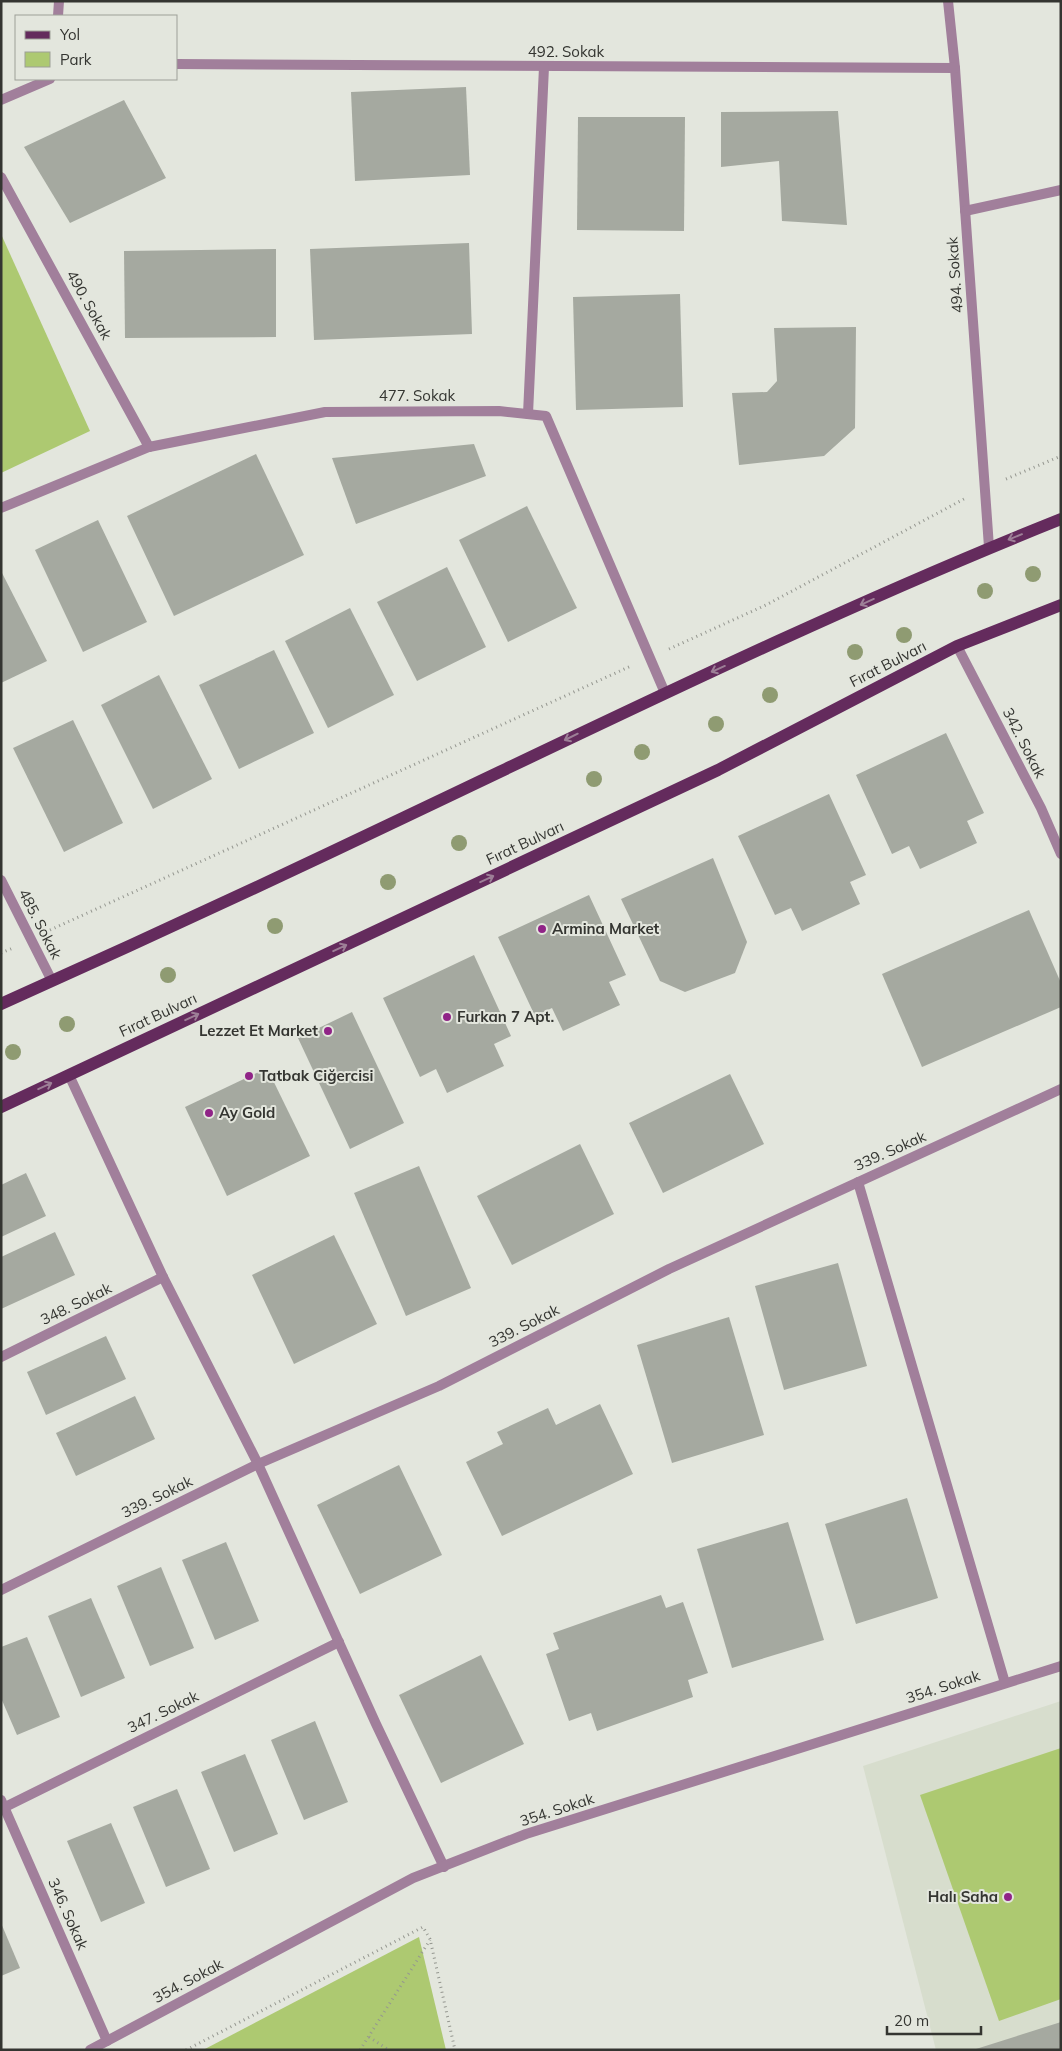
<svg xmlns="http://www.w3.org/2000/svg" width="1062" height="2051" font-family="Mulish,sans-serif">
<style>
.built{fill:#d7ddcd}
.green{fill:#adc971}
.building{fill:#a5a9a0}
.lines{fill:none;stroke-linecap:round;stroke-linejoin:round}
.path{stroke:#959790;stroke-width:3;stroke-dasharray:1 4;stroke-linecap:butt}
.minor{stroke:#a17f9b;stroke-width:10}
.primary{stroke:#642b5d;stroke-width:12}
.tree{fill:#8f9b72}
.oneway{stroke:#9d7f97}
.poi-dot{fill:#902487;stroke:#e3e6dd;stroke-width:2}
.labels{text-anchor:middle;stroke-width:4;stroke-linejoin:round;paint-order:stroke}
.street-label{font-size:15px;fill:#343531;stroke:#e3e6dd}
.poi-label{font-size:15px;font-weight:bold;fill:#343531;stroke:#e3e6dd;text-anchor:start}
</style>
<rect width="100%" height="100%" fill="#e3e6dd"/>
<!-- built -->
<polygon class="built" points="1061,1701 1061,2050 936,2050 863,1766"/>
<!-- green -->
<g class="green">
<polygon points="1,234 90,431 1,473"/>
<polygon points="1061,1748 1061,1999 999,2021 920,1795"/>
<polygon points="419,1937 446,2050 203,2050"/>
</g>
<!-- building -->
<g class="building">
<polygon points="466,87 470,175 355,181 351,92"/>
<polygon points="124,100 166,178 70,223 24,147"/>
<polygon points="838,111 847,225 782,221 779,161 721,167 721,112"/>
<polygon points="578,117 685,117 684,231 577,230"/>
<polygon points="469,243 472,334 314,340 310,249"/>
<polygon points="276,249 276,337 125,338 124,251"/>
<polygon points="680,294 683,407 576,410 573,297"/>
<polygon points="856,327 855,428 824,456 739,465 732,393 767,392 777,381 774,328"/>
<polygon points="474,444 486,476 356,524 332,458"/>
<polygon points="256,454 304,555 174,616 127,516"/>
<polygon points="527,506 577,608 508,642 459,540"/>
<polygon points="98,520 147,622 83,652 35,550"/>
<polygon points="447,567 486,647 417,681 377,602"/>
<polygon points="1,571 47,661 1,683"/>
<polygon points="350,608 394,695 328,728 285,641"/>
<polygon points="274,650 314,733 239,769 199,685"/>
<polygon points="159,675 212,779 153,809 101,705"/>
<polygon points="73,720 123,823 64,852 13,748"/>
<polygon points="946,733 984,813 967,821 977,843 920,869 909,846 892,854 856,775"/>
<polygon points="829,794 866,875 850,882 860,904 802,931 791,908 775,915 738,836"/>
<polygon points="713,858 747,942 735,973 685,992 660,981 621,899"/>
<polygon points="589,895 626,975 609,982 620,1005 563,1031 552,1008 535,1016 498,937"/>
<polygon points="1029,910 1061,983 1061,1007 922,1067 882,974"/>
<polygon points="474,955 511,1036 494,1044 504,1066 447,1093 436,1069 420,1077 383,998"/>
<polygon points="352,1012 404,1123 350,1149 298,1038"/>
<polygon points="267,1068 310,1156 227,1196 185,1107"/>
<polygon points="730,1074 764,1144 663,1193 629,1123"/>
<polygon points="580,1144 614,1214 512,1265 477,1196"/>
<polygon points="419,1166 471,1288 406,1316 354,1193"/>
<polygon points="26,1173 46,1216 1,1237 1,1185"/>
<polygon points="55,1232 75,1275 1,1309 1,1257"/>
<polygon points="334,1235 377,1324 294,1364 252,1275"/>
<polygon points="838,1263 867,1366 784,1390 755,1286"/>
<polygon points="729,1317 764,1435 672,1463 637,1345"/>
<polygon points="106,1336 126,1379 46,1415 27,1372"/>
<polygon points="135,1396 155,1439 76,1476 56,1433"/>
<polygon points="600,1404 633,1474 502,1536 466,1462 503,1444 497,1432 548,1408 556,1425"/>
<polygon points="399,1465 442,1555 360,1594 317,1505"/>
<polygon points="907,1498 938,1598 856,1624 825,1524"/>
<polygon points="788,1522 824,1640 732,1668 697,1549"/>
<polygon points="226,1542 259,1621 215,1640 182,1560"/>
<polygon points="161,1567 194,1648 150,1666 117,1586"/>
<polygon points="661,1595 666,1608 683,1602 708,1673 688,1680 693,1697 597,1731 591,1713 569,1721 546,1654 559,1649 553,1633"/>
<polygon points="91,1598 125,1678 81,1697 48,1616"/>
<polygon points="27,1637 60,1717 17,1735 1,1698 1,1647"/>
<polygon points="481,1655 524,1744 441,1783 399,1695"/>
<polygon points="315,1721 348,1802 304,1820 271,1740"/>
<polygon points="245,1754 278,1834 234,1852 201,1772"/>
<polygon points="177,1789 210,1869 166,1887 133,1807"/>
<polygon points="111,1823 145,1903 101,1922 67,1841"/>
<polygon points="1,1923 20,1968 1,1976"/>
<polygon points="1061,2022 1061,2050 976,2050 976,2049"/>
</g>
<g class="lines">
<!-- path -->
<g class="path">
<polyline points="1006,479 1061,456"/>
<polyline points="669,649 766,605 964,499"/>
<polyline points="50,930 631,666"/>
<polyline points="1,953 13,948"/>
<polyline points="369,2037 389,2050"/>
<polyline points="186,2050 423,1927 430,1939 455,2050"/>
<polyline points="360,2050 430,1940"/>
</g>
<!-- minor -->
<g class="minor">
<polyline points="948,1 955,68 989,547"/>
<polyline points="58,16 59,1"/>
<polyline points="176,64 955,68"/>
<polyline points="1,100 50,79"/>
<polyline points="1,177 149,447"/>
<polyline points="965,211 1061,190"/>
<polyline points="528,414 544,67"/>
<polyline points="1,508 149,447 325,412 499,411 546,416 665,693"/>
<polyline points="957,646 1041,808 1061,854"/>
<polyline points="1,880 52,981"/>
<polyline points="69,1075 163,1277 258,1464 376,1724 444,1867"/>
<polyline points="858,1182 1005,1683"/>
<polyline points="1,1357 163,1277"/>
<polyline points="1,1590 258,1464 439,1386 669,1269 1061,1089"/>
<polyline points="1,1800 107,2041"/>
<polyline points="1,1809 339,1642"/>
<polyline points="90,2050 413,1878 526,1834 1061,1666"/>
</g>
<!-- primary -->
<g class="primary">
<path d="M 1,1004 C 137,943 271,881 405,817 C 622,714 838,608 1061,519"/>
<polyline points="1,1107 718,770 957,646 1061,605"/>
</g>
</g>
<!-- trees -->
<g class="tree">
<circle cx="1033" cy="574" r="8"/>
<circle cx="985" cy="591" r="8"/>
<circle cx="904" cy="635" r="8"/>
<circle cx="855" cy="652" r="8"/>
<circle cx="770" cy="695" r="8"/>
<circle cx="716" cy="724" r="8"/>
<circle cx="642" cy="752" r="8"/>
<circle cx="594" cy="779" r="8"/>
<circle cx="459" cy="843" r="8"/>
<circle cx="388" cy="882" r="8"/>
<circle cx="275" cy="926" r="8"/>
<circle cx="168" cy="975" r="8"/>
<circle cx="67" cy="1024" r="8"/>
<circle cx="13" cy="1052" r="8"/>
</g>
<!-- one-way arrows -->
<defs><path id="oneway-shaft" d="M-6 0H5M1.5-3L5.5 0L1.5 3" fill="none" stroke-width="1.6" stroke-linecap="round" stroke-linejoin="round" transform="scale(1.25)"/></defs>
<g class="oneway">
<use href="#oneway-shaft" transform="translate(1015 537) rotate(158)"/>
<use href="#oneway-shaft" transform="translate(867 602) rotate(156)"/>
<use href="#oneway-shaft" transform="translate(718 669) rotate(156)"/>
<use href="#oneway-shaft" transform="translate(571 737) rotate(154)"/>
<use href="#oneway-shaft" transform="translate(487 879) rotate(-25)"/>
<use href="#oneway-shaft" transform="translate(340 948) rotate(-25)"/>
<use href="#oneway-shaft" transform="translate(192 1017) rotate(-25)"/>
<use href="#oneway-shaft" transform="translate(45 1086) rotate(-25)"/>
</g>
<!-- markers -->
<g class="poi-dot">
<circle cx="542" cy="929" r="5"/>
<circle cx="447" cy="1017" r="5"/>
<circle cx="328" cy="1031" r="5"/>
<circle cx="249" cy="1076" r="5"/>
<circle cx="209" cy="1113" r="5"/>
<circle cx="1008" cy="1897" r="5"/>
</g>
<g class="labels">
<!-- street labels -->
<g class="street-label">
<text x="566" y="57">492. Sokak</text>
<text transform="translate(955 275) rotate(-94)" y="5">494. Sokak</text>
<text transform="translate(89 305) rotate(61)" y="5">490. Sokak</text>
<text x="417" y="401">477. Sokak</text>
<text transform="translate(888 664) rotate(-27)" y="5">Fırat Bulvarı</text>
<text transform="translate(1024 743) rotate(63)" y="5">342. Sokak</text>
<text transform="translate(525 843) rotate(-25)" y="5">Fırat Bulvarı</text>
<text transform="translate(40 924) rotate(63)" y="5">485. Sokak</text>
<text transform="translate(158 1015) rotate(-25)" y="5">Fırat Bulvarı</text>
<text transform="translate(890 1151) rotate(-24)" y="5">339. Sokak</text>
<text transform="translate(76 1304) rotate(-26)" y="5">348. Sokak</text>
<text transform="translate(524 1326) rotate(-27)" y="5">339. Sokak</text>
<text transform="translate(157 1497) rotate(-26)" y="5">339. Sokak</text>
<text transform="translate(943 1687) rotate(-18)" y="5">354. Sokak</text>
<text transform="translate(163 1712) rotate(-26)" y="5">347. Sokak</text>
<text transform="translate(557 1810) rotate(-18)" y="5">354. Sokak</text>
<text transform="translate(68 1914) rotate(66)" y="5">346. Sokak</text>
<text transform="translate(188 1981) rotate(-28)" y="5">354. Sokak</text>
</g>
<!-- poi labels -->
<g class="poi-label">
<text x="552" y="934">Armina Market</text>
<text x="457" y="1022">Furkan 7 Apt.</text>
<text x="318" y="1036" text-anchor="end">Lezzet Et Market</text>
<text x="259" y="1081">Tatbak Ciğercisi</text>
<text x="219" y="1118">Ay Gold</text>
<text x="998" y="1902" text-anchor="end">Halı Saha</text>
</g>
</g>
<!-- border -->
<rect width="1062" height="2051" fill="none" stroke="#343531" stroke-width="5"/>
<!-- legend -->
<rect x="15" y="15" width="162" height="65" fill="#e3e6dd" stroke="#9d9f98"/>
<rect x="25" y="31" width="25" height="8" fill="#642b5d" stroke="#9d9f98"/>
<text x="60" y="40" font-size="15" fill="#343531">Yol</text>
<rect x="25" y="52" width="25" height="15" fill="#adc971" stroke="#9d9f98"/>
<text x="60" y="65" font-size="15" fill="#343531">Park</text>
<!-- scale -->
<path d="M887 2026v8h94v-8" fill="none" stroke="#343531" stroke-width="2.5"/>
<text x="894" y="2026" font-size="15" fill="#343531" stroke="#e3e6dd" stroke-width="4" paint-order="stroke">20 m</text>
</svg>
